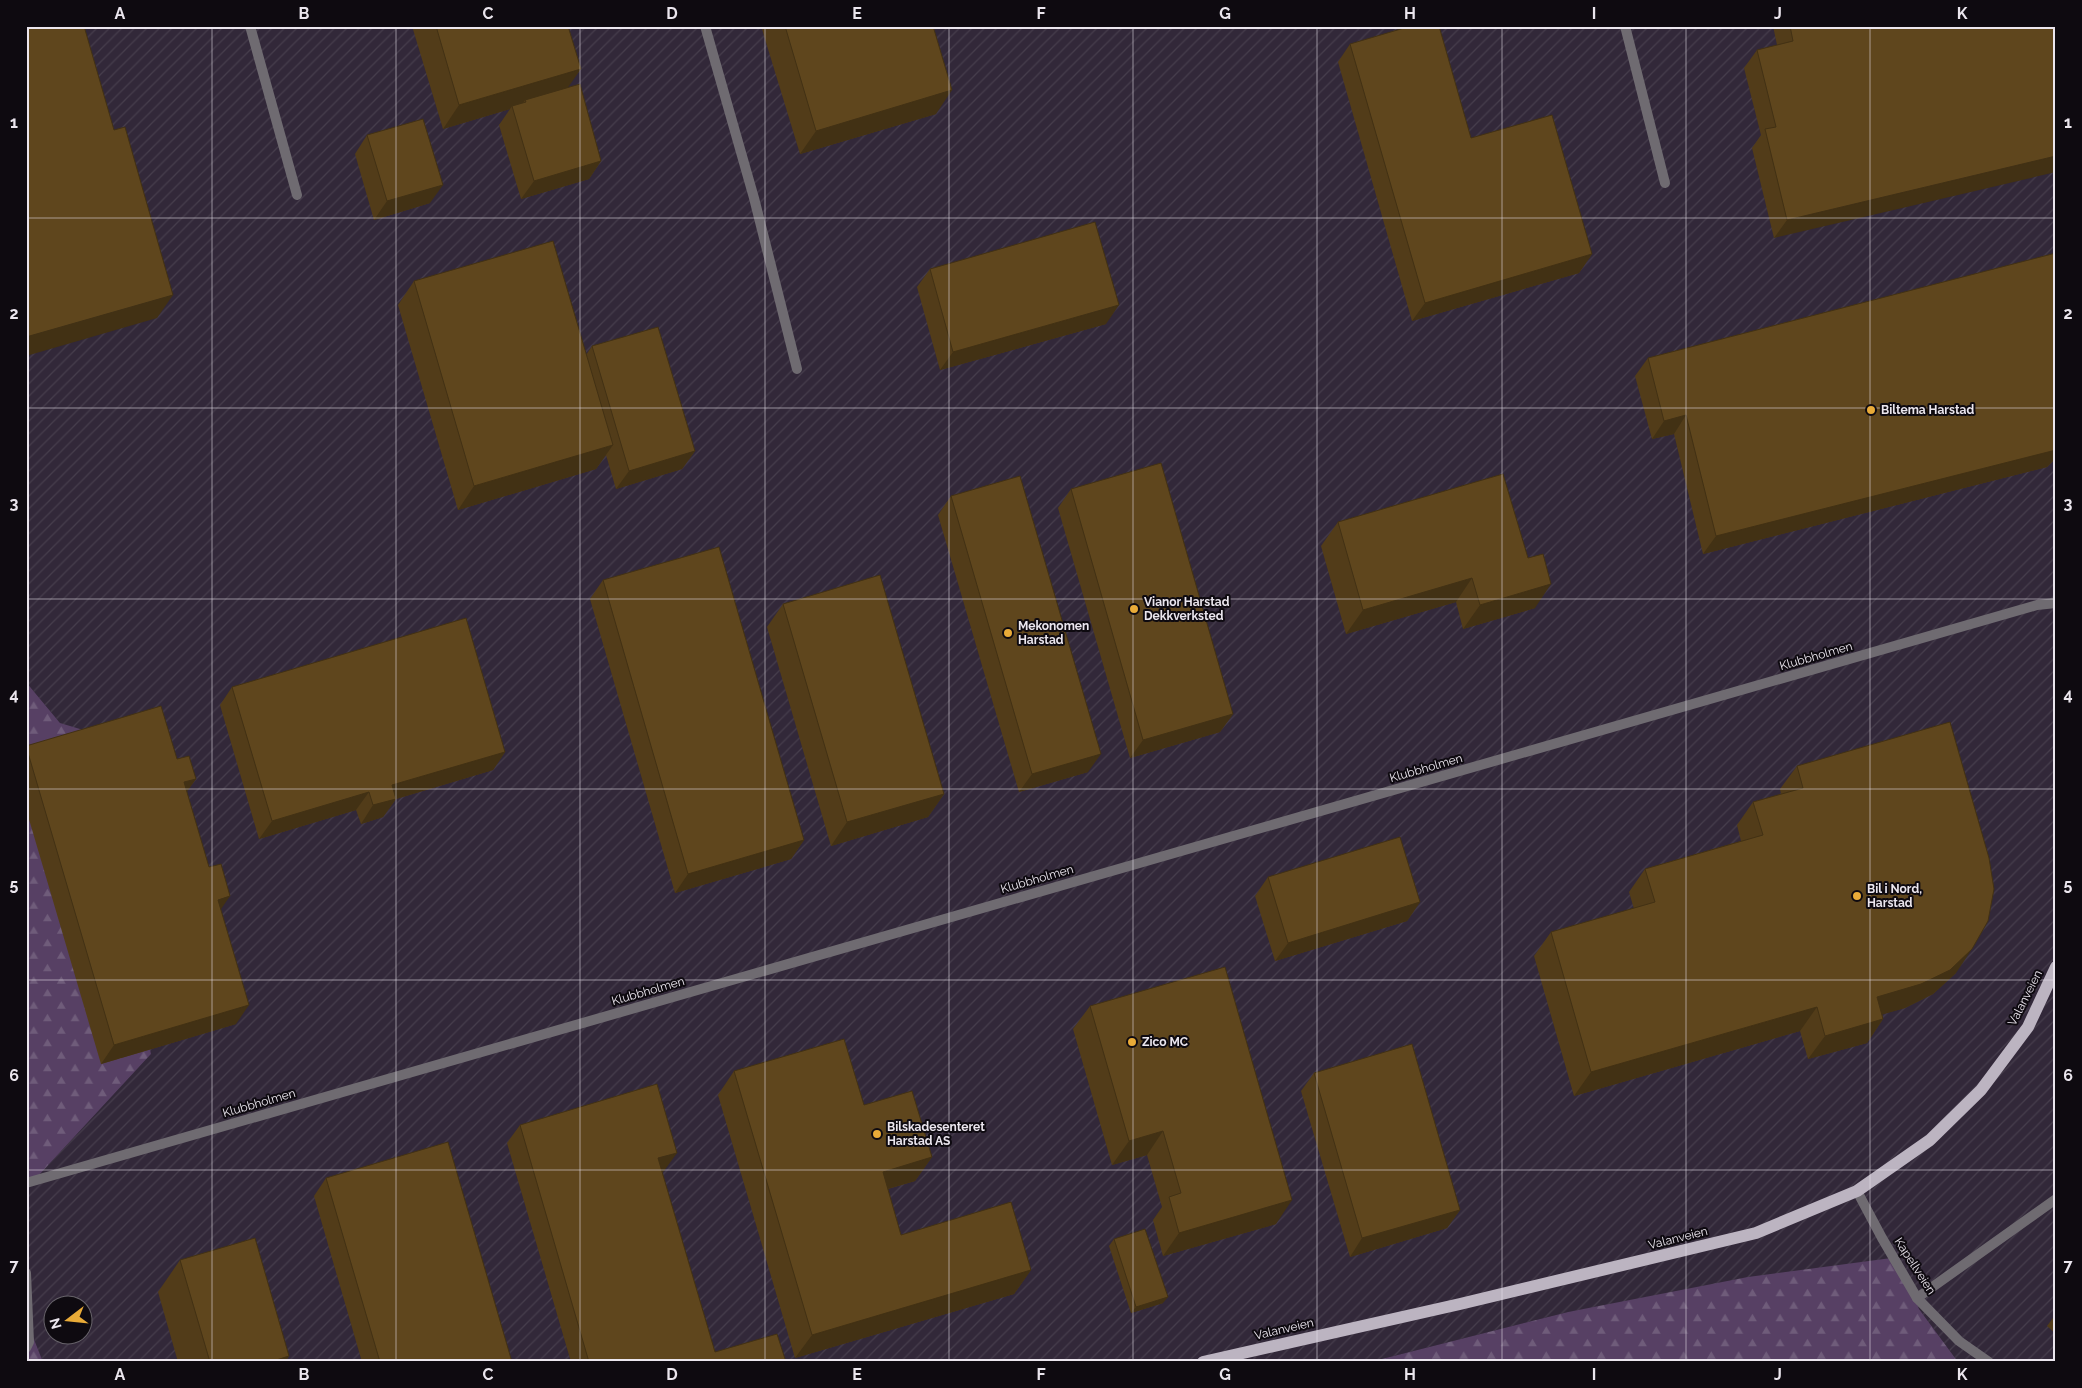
<svg xmlns="http://www.w3.org/2000/svg" width="2082" height="1388" font-family="Raleway,sans-serif">
<style>
.industrial{fill:url(#industrial-furrows);fill-rule:evenodd}
.forest{fill:url(#forest-firs)}
.lines{fill:none;stroke-linecap:round;stroke-linejoin:round}
.service{stroke:#6f6b71;stroke-width:10}
.minor{stroke:#6f6b71;stroke-width:10}
.primary{stroke:#bcb4c1;stroke-width:12}
.wall{fill:#523c19}
.shaded-wall{fill:#423114}
.building{fill:#5f461d;stroke:#423114}
.grid{fill:none;stroke:#ebe6ee;stroke-width:1;stroke-opacity:0.55}
.poi-dot{fill:#e9ab38;stroke:#0e0a10;stroke-width:2}
.labels{text-anchor:middle;stroke-width:4;stroke-linejoin:round;paint-order:stroke}
.poi-label{font-size:12px;font-weight:bold;fill:#ebe6ee;stroke:#0e0a10;text-anchor:start}
.street-label{font-size:12px;fill:#ebe6ee;stroke:#0e0a10}
.neatline{fill:none;stroke:#ebe6ee;stroke-width:2}
.grid-label{font-size:16px;text-anchor:middle;font-weight:bold;fill:#ebe6ee}
</style>
<defs>
<pattern id="industrial-furrows" width="10" height="10" patternUnits="userSpaceOnUse" patternTransform="scale(1.25)"><rect width="10" height="10" fill="#322839"/><path d="M-1 1l2-2M0 10L10 0M9 11l2-2" fill="none" stroke="#463d4c"/></pattern>
<pattern id="forest-firs" width="22" height="20" patternUnits="userSpaceOnUse" patternTransform="scale(1.25)"><rect width="22" height="20" fill="#574064"/><path d="M5 1l3.5 6h-7zM16 11l3.5 6h-7z" fill="#6f5c7a"/></pattern>
</defs>
<rect width="100%" height="100%" fill="#261f2b"/>
<!-- industrial -->
<path class="industrial" d="M 26,26 L 2056,26 L 2056,1362 L 1958,1362 L 1919,1309 L 1898,1258 L 1568,1312 L 1370,1362 L 43,1362 L 26,1319 L 26,1189 L 151,1054 L 60,723 L 26,682 ZM 52,1306 L 82,1306 L 82,1336 L 52,1336 Z"/>
<!-- forest -->
<g class="forest">
<polygon points="26,682 60,723 90,732 151,1054 26,1189"/>
<polygon points="1899,1257 1919,1309 1958,1362 1370,1362 1568,1312 1748,1277"/>
<polygon points="26,1319 43,1362 26,1362"/>
</g>
<g class="lines">
<!-- service -->
<g class="service">
<polyline points="250,26 297,195"/>
<polyline points="705,26 754,198 797,369"/>
<polyline points="1625,26 1665,183"/>
<polyline points="1917,1298 2056,1199"/>
</g>
<!-- minor -->
<g class="minor">
<polyline points="26,1183 2037,605 2056,603"/>
<polyline points="1857,1191 1882,1238 1917,1298 1959,1341 1989,1362"/>
<polyline points="26,1273 29,1342 26,1348"/>
</g>
<!-- primary -->
<polyline class="primary" points="1203,1362 1460,1304 1756,1233 1857,1191 1930,1140 1981,1090 2028,1027 2056,967"/>
</g>
<!-- wall -->
<g class="wall">
<polygon points="412,26 568,26 568,88 601,161 589,179 521,199 499,125 510,109 443,129"/>
<polygon points="761,26 933,26 936,114 800,154"/>
<polygon points="1773,26 2056,26 1774,238 1752,148 1761,135 1744,68 1757,50 1777,45"/>
<polygon points="1350,44 1471,138 1592,254 1579,273 1412,321 1338,62"/>
<polygon points="367,135 430,203 374,220 355,154"/>
<polygon points="2056,253 2056,458 2047,467 1703,554 1674,434 1652,439 1635,376 1648,358"/>
<polygon points="930,269 1106,324 940,370 917,287"/>
<polygon points="414,281 586,355 592,346 695,451 682,469 616,489 606,455 596,469 458,510 398,305"/>
<polygon points="1503,474 1535,608 1463,629 1456,602 1346,634 1321,546 1338,522"/>
<polygon points="1071,489 1233,714 1220,732 1130,758 1058,508"/>
<polygon points="951,496 1088,772 1019,792 938,515"/>
<polygon points="603,580 804,840 791,859 675,893 590,599"/>
<polygon points="783,604 944,794 928,817 831,846 767,627"/>
<polygon points="232,687 505,752 493,770 396,799 383,817 361,824 356,810 259,839 220,705"/>
<polygon points="26,746 177,759 196,779 186,792 221,910 236,1024 101,1064 26,809"/>
<polygon points="1797,766 1956,973 1933,994 1905,1008 1882,1014 1883,1019 1867,1043 1808,1059 1800,1031 1574,1096 1534,956 1551,932 1634,909 1629,892 1645,869 1741,841 1737,825 1753,802 1781,794 1780,789"/>
<polygon points="1268,877 1420,902 1407,921 1275,961 1255,896"/>
<polygon points="1090,1006 1276,1224 1163,1256 1153,1220 1162,1207 1147,1155 1112,1165 1073,1029"/>
<polygon points="734,1071 864,1105 932,1157 915,1181 888,1189 901,1235 1031,1270 1014,1294 795,1358 718,1095"/>
<polygon points="1314,1073 1460,1210 1447,1228 1350,1257 1301,1091"/>
<polygon points="520,1125 664,1171 662,1172 715,1352 786,1362 571,1362 507,1143"/>
<polygon points="326,1178 512,1362 362,1362 314,1196"/>
<polygon points="1114,1239 1163,1303 1131,1313 1109,1246"/>
<polygon points="180,1260 289,1356 285,1362 178,1362 158,1292"/>
<polygon points="2056,1314 2056,1334 2047,1326"/>
</g>
<!-- shaded-wall -->
<g class="shaded-wall">
<polygon points="581,69 564,93 526,102 525,100 521,106 512,106 510,109 443,129 459,105"/>
<polygon points="952,90 936,114 800,154 816,131"/>
<polygon points="2056,156 2056,172 1774,238 1787,220"/>
<polygon points="601,161 589,179 521,199 534,181"/>
<polygon points="443,185 430,203 374,220 387,201"/>
<polygon points="1592,254 1579,273 1412,321 1425,303"/>
<polygon points="173,295 157,318 26,356 26,337"/>
<polygon points="1119,305 1106,324 940,370 953,352"/>
<polygon points="1686,415 1674,434 1652,439 1664,421"/>
<polygon points="613,445 596,469 458,510 474,486"/>
<polygon points="2056,450 2056,458 2047,467 1703,554 1716,536"/>
<polygon points="695,451 682,469 616,489 629,471"/>
<polygon points="1472,578 1456,602 1346,634 1363,610"/>
<polygon points="1551,584 1535,608 1463,629 1480,605"/>
<polygon points="1233,714 1220,732 1130,758 1143,740"/>
<polygon points="505,752 493,770 379,804 392,785"/>
<polygon points="1101,754 1088,772 1019,792 1032,774"/>
<polygon points="196,779 183,797 184,782"/>
<polygon points="369,792 356,810 259,839 272,821"/>
<polygon points="944,794 928,817 831,846 847,822"/>
<polygon points="396,799 383,817 361,824 373,805"/>
<polygon points="804,840 791,859 675,893 688,874"/>
<polygon points="230,896 217,915 218,900"/>
<polygon points="1420,902 1407,921 1275,961 1288,943"/>
<polygon points="1972,949 1956,973 1933,994 1905,1008 1860,1021 1877,997"/>
<polygon points="249,1005 236,1024 101,1064 114,1045"/>
<polygon points="1817,1007 1800,1031 1574,1096 1591,1072"/>
<polygon points="1883,1019 1867,1043 1808,1059 1825,1036"/>
<polygon points="1163,1131 1147,1155 1112,1165 1129,1141"/>
<polygon points="677,1153 664,1171 645,1177 658,1158"/>
<polygon points="932,1157 915,1181 866,1195 883,1172"/>
<polygon points="1292,1200 1276,1224 1163,1256 1179,1233"/>
<polygon points="1460,1210 1447,1228 1350,1257 1362,1238"/>
<polygon points="1031,1270 1014,1294 795,1358 812,1335"/>
<polygon points="1168,1297 1163,1303 1131,1313 1136,1307"/>
<polygon points="289,1356 285,1362 270,1362"/>
</g>
<!-- building -->
<g class="building">
<polygon points="26,26 84,26 114,130 125,127 173,295 26,337"/>
<polygon points="436,26 568,26 581,69 459,105"/>
<polygon points="785,26 933,26 952,90 816,131"/>
<polygon points="1411,26 1439,26 1471,138 1552,115 1592,254 1425,303 1350,44"/>
<polygon points="1790,26 2056,26 2056,156 1787,220 1765,129 1776,127 1757,50 1793,41"/>
<polygon points="580,84 601,161 534,181 512,106 526,102 525,100"/>
<polygon points="423,119 443,185 387,201 367,135"/>
<polygon points="1095,222 1119,305 953,352 930,269"/>
<polygon points="553,241 613,445 474,486 414,281"/>
<polygon points="2056,253 2056,450 1716,536 1686,415 1664,421 1648,358"/>
<polygon points="658,327 695,451 629,471 592,346"/>
<polygon points="1161,463 1233,714 1143,740 1071,489"/>
<polygon points="1503,474 1528,558 1543,554 1551,584 1480,605 1472,578 1363,610 1338,522"/>
<polygon points="1020,476 1101,754 1032,774 951,496"/>
<polygon points="719,547 804,840 688,874 603,580"/>
<polygon points="880,575 944,794 847,822 783,604"/>
<polygon points="466,618 505,752 392,785 396,799 373,805 369,792 272,821 232,687"/>
<polygon points="161,706 177,759 189,756 196,779 184,782 209,867 221,864 230,896 218,900 249,1005 114,1045 26,746"/>
<polygon points="1950,722 1989,858 1994,889 1988,921 1972,949 1950,970 1921,984 1877,997 1883,1019 1825,1036 1817,1007 1591,1072 1551,932 1655,902 1645,869 1763,835 1753,802 1803,788 1797,766"/>
<polygon points="1400,837 1420,902 1288,943 1268,877"/>
<polygon points="1225,967 1292,1200 1179,1233 1169,1197 1181,1193 1163,1131 1129,1141 1090,1006"/>
<polygon points="844,1039 864,1105 912,1091 932,1157 883,1172 901,1235 1011,1202 1031,1270 812,1335 734,1071"/>
<polygon points="1412,1044 1460,1210 1362,1238 1314,1073"/>
<polygon points="657,1084 677,1153 658,1158 715,1352 777,1334 786,1362 589,1362 520,1125"/>
<polygon points="448,1142 512,1362 380,1362 326,1178"/>
<polygon points="1145,1229 1168,1297 1136,1307 1114,1239"/>
<polygon points="255,1238 289,1356 270,1362 210,1362 180,1260"/>
</g>
<!-- grid -->
<path class="grid" d="M 212,26 L 212,1362M 396,26 L 396,1362M 580,26 L 580,1362M 765,26 L 765,1362M 949,26 L 949,1362M 1133,26 L 1133,1362M 1317,26 L 1317,1362M 1502,26 L 1502,1362M 1686,26 L 1686,1362M 1870,26 L 1870,1362M 26,218 L 2056,218M 26,408 L 2056,408M 26,599 L 2056,599M 26,789 L 2056,789M 26,980 L 2056,980M 26,1170 L 2056,1170"/>
<!-- markers -->
<g class="poi-dot">
<circle cx="1871" cy="410" r="5"/>
<circle cx="1134" cy="609" r="5"/>
<circle cx="1008" cy="633" r="5"/>
<circle cx="1857" cy="896" r="5"/>
<circle cx="1132" cy="1042" r="5"/>
<circle cx="877" cy="1134" r="5"/>
</g>
<g class="labels">
<!-- poi labels -->
<g class="poi-label">
<text x="1881" y="414">Biltema Harstad</text>
<text x="1144" y="606">Vianor Harstad<tspan x="1144" dy="14">Dekkverksted</tspan></text>
<text x="1018" y="630">Mekonomen<tspan x="1018" dy="14">Harstad</tspan></text>
<text x="1867" y="893">Bil i Nord,<tspan x="1867" dy="14">Harstad</tspan></text>
<text x="1142" y="1046">Zico MC</text>
<text x="887" y="1131">Bilskadesenteret<tspan x="887" dy="14">Harstad AS</tspan></text>
</g>
<!-- street labels -->
<g class="street-label">
<text transform="translate(1816 656) rotate(-16)" y="4">Klubbholmen</text>
<text transform="translate(1426 768) rotate(-16)" y="4">Klubbholmen</text>
<text transform="translate(1037 879) rotate(-16)" y="4">Klubbholmen</text>
<text transform="translate(648 991) rotate(-16)" y="4">Klubbholmen</text>
<text transform="translate(2025 998) rotate(-63)" y="4">Valanveien</text>
<text transform="translate(259 1103) rotate(-16)" y="4">Klubbholmen</text>
<text transform="translate(1678 1238) rotate(-14)" y="4">Valanveien</text>
<text transform="translate(1915 1266) rotate(57)" y="4">Kapellveien</text>
<text transform="translate(1284 1329) rotate(-13)" y="4">Valanveien</text>
</g>
</g>
<!-- border -->
<rect width="2082" height="1388" fill="none" stroke="#0e0a10" stroke-width="55"/>
<!-- north arrow -->
<g transform="translate(68 1320) rotate(254)"><circle r="24" fill="#0e0a10" stroke="#666269"/>
<path d="M0-4L9 19L0 12L-9 19Z" fill="#e9ab38"/>
<text y="-8" font-size="14" font-weight="bold" text-anchor="middle" fill="#ebe6ee">N</text>
</g>
<rect x="28" y="28" width="2026" height="1332" class="neatline"/>
<g class="grid-label">
<text x="120" y="19">A</text>
<text x="304" y="19">B</text>
<text x="488" y="19">C</text>
<text x="672" y="19">D</text>
<text x="857" y="19">E</text>
<text x="1041" y="19">F</text>
<text x="1225" y="19">G</text>
<text x="1410" y="19">H</text>
<text x="1594" y="19">I</text>
<text x="1778" y="19">J</text>
<text x="1962" y="19">K</text>
<text x="14" y="128">1</text>
<text x="2068" y="128">1</text>
<text x="14" y="319">2</text>
<text x="2068" y="319">2</text>
<text x="14" y="509">3</text>
<text x="2068" y="509">3</text>
<text x="14" y="700">4</text>
<text x="2068" y="700">4</text>
<text x="14" y="890">5</text>
<text x="2068" y="890">5</text>
<text x="14" y="1081">6</text>
<text x="2068" y="1081">6</text>
<text x="14" y="1271">7</text>
<text x="2068" y="1271">7</text>
<text x="120" y="1380">A</text>
<text x="304" y="1380">B</text>
<text x="488" y="1380">C</text>
<text x="672" y="1380">D</text>
<text x="857" y="1380">E</text>
<text x="1041" y="1380">F</text>
<text x="1225" y="1380">G</text>
<text x="1410" y="1380">H</text>
<text x="1594" y="1380">I</text>
<text x="1778" y="1380">J</text>
<text x="1962" y="1380">K</text>
</g>
</svg>
